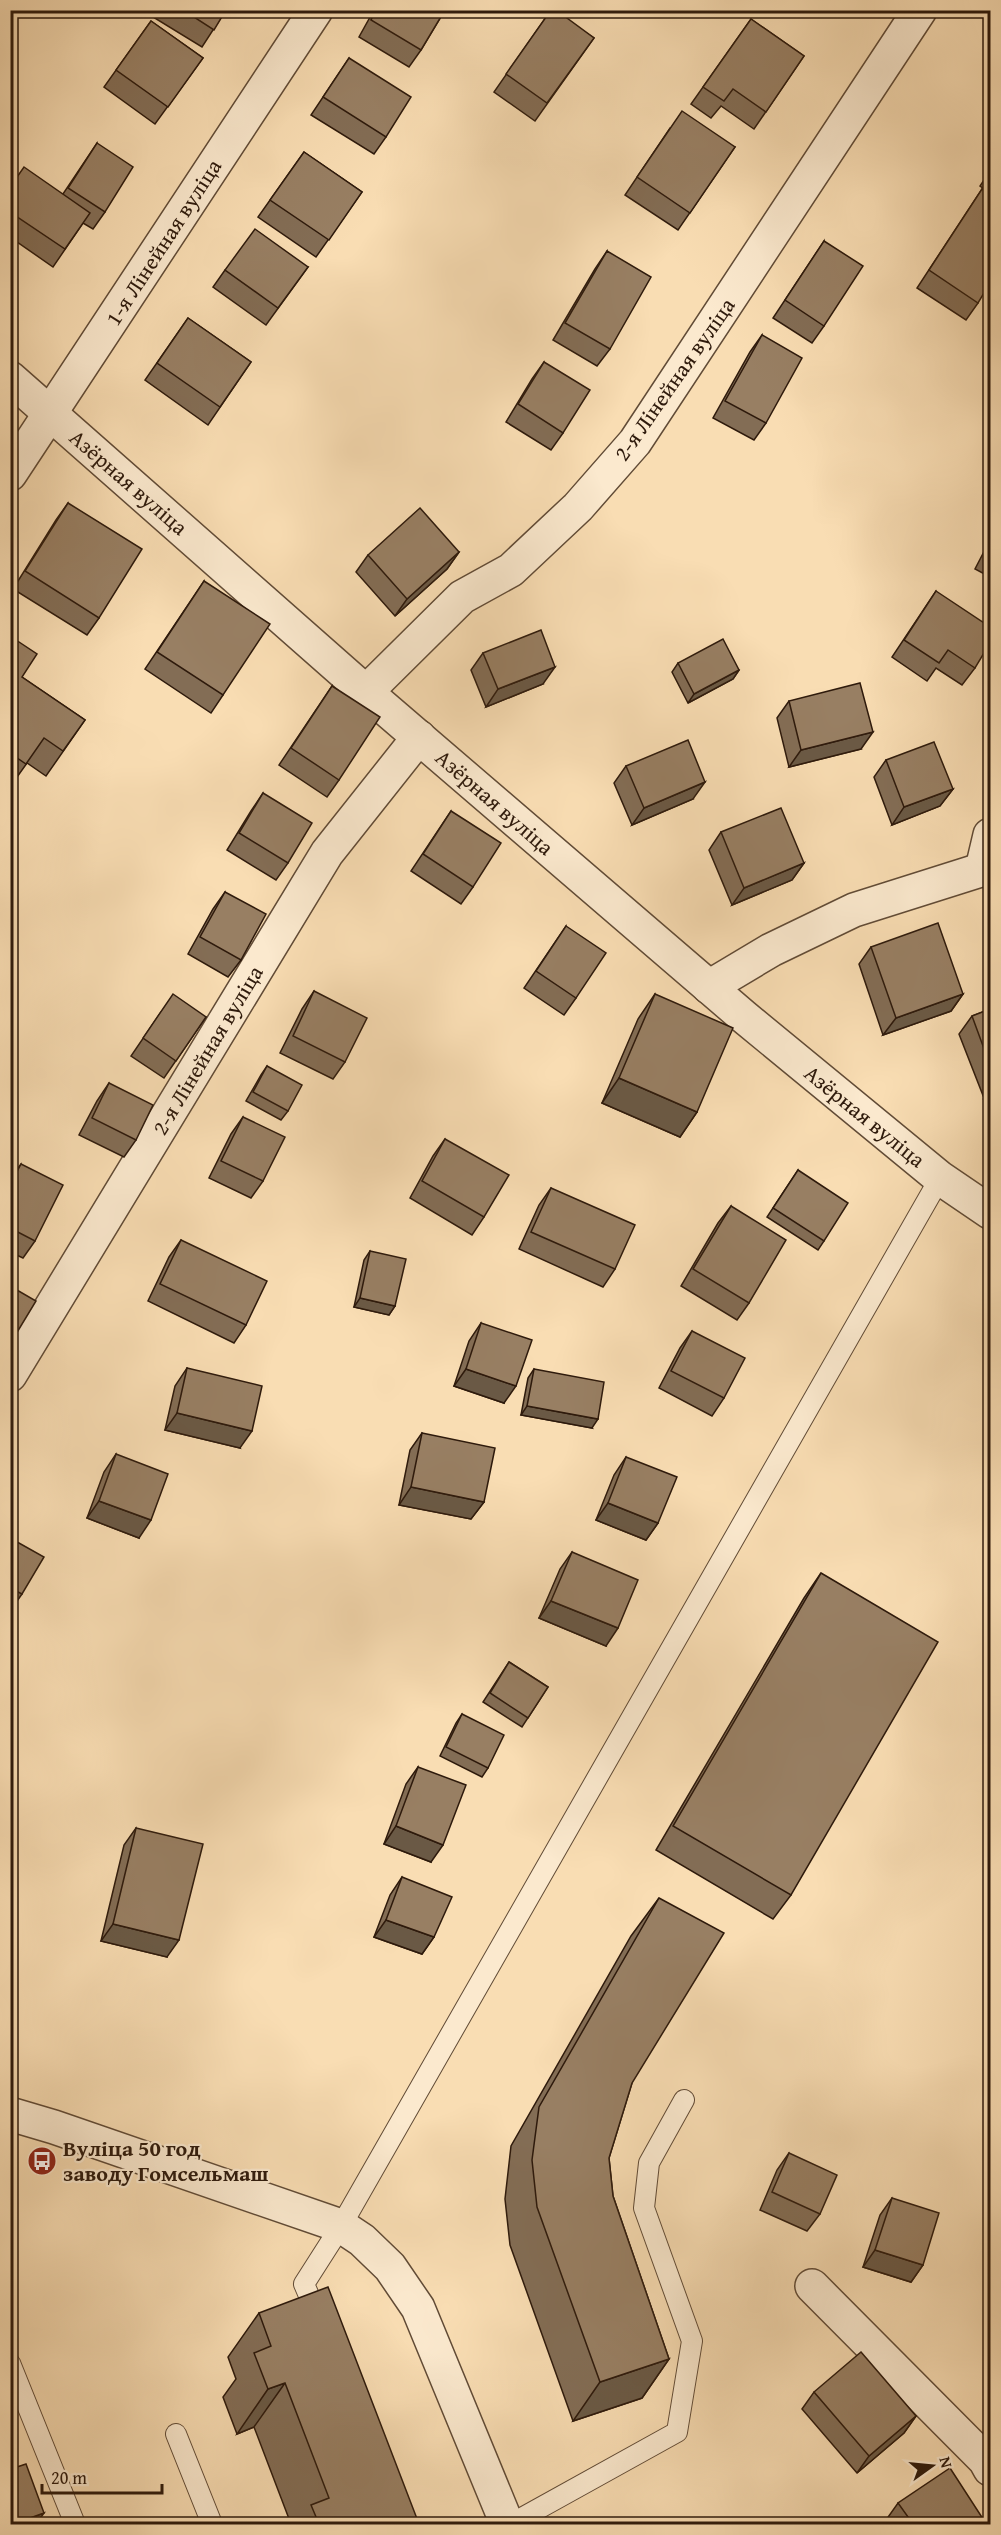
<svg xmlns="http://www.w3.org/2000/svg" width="1001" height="2535" font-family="'Gentium Book Plus',serif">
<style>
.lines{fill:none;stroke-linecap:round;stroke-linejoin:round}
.service-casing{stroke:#614b36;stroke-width:22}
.minor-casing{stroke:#614b36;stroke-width:36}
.tertiary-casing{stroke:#614b36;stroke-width:36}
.service{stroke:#fbe9ce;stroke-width:20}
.minor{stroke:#fbe9ce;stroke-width:33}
.tertiary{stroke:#fbe9ce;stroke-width:33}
.wall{fill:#836d55;stroke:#2e1a0c;stroke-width:1.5}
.shaded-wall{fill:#6a5945;stroke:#2e1a0c;stroke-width:1.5}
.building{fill:#987f63;stroke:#2e1a0c;stroke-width:1.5}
.labels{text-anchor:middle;stroke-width:4.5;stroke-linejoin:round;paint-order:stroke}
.street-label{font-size:22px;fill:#2e1a0c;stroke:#fbe9ce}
.poi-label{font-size:22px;font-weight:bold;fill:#2e1a0c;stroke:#fbe9ce;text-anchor:start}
</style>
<rect width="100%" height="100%" fill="#f9ddb3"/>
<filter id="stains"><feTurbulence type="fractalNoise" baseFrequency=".00333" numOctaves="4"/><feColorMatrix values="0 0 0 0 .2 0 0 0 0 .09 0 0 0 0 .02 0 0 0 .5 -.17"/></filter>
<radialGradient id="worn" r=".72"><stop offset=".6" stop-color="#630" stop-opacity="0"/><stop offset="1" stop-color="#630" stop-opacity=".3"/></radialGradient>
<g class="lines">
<!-- service casing -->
<g class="service-casing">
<g id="service">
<polyline points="319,2319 304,2284 341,2226 940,1178"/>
<polyline points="10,2363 75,2524"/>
<polyline points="176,2434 212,2524"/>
<polyline points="511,2524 677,2432 692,2341 644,2208 649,2163 684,2100"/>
</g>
</g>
<!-- minor casing -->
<g class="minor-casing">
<g id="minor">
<polyline points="10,474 316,10"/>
<polyline points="366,692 462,597 511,570 578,507 635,442 920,10"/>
<polyline points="982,869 990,835"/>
<polyline points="709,987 771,950 854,910 990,867"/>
<polyline points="10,1375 327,853 419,737"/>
<polyline points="812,2286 985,2460 990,2469"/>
</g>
</g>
<!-- tertiary casing -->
<g class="tertiary-casing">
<g id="tertiary">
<polyline points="10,378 366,692 743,1016 940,1178 990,1212"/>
<polyline points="10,2114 54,2127 341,2226 362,2240 390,2267 418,2308 507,2524"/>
</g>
</g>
<!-- service -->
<use href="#service" class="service"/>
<!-- minor -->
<use href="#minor" class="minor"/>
<!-- tertiary -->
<use href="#tertiary" class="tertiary"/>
</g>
<!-- wall -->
<g class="wall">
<polygon points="157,10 226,10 202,47 153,17"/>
<polygon points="374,10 445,10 421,50 409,67 359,37"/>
<polygon points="551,10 594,38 535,121 494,92"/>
<polygon points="751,19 804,56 754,129 721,106 711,118 691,104"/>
<polygon points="151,21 203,58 155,124 104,87"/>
<polygon points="349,58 386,137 374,154 311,115"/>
<polygon points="670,128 735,147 678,230 625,195"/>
<polygon points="97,143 105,212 93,229 83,223 53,267 10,237 10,186 63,194"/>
<polygon points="304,152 362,192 316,257 258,217"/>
<polygon points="990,171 990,193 980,186"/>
<polygon points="982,189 978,303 966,320 917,288"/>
<polygon points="824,241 824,326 812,343 773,318"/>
<polygon points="607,251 610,349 597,366 553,340 595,269"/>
<polygon points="308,267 266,325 213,287 225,270"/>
<polygon points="188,318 251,362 208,425 145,380"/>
<polygon points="762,335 766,423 754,440 713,418 750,352"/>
<polygon points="544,362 563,433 551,450 506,422 532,379"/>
<polygon points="68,503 99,618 87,635 13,589 56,520"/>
<polygon points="990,540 990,577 975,569"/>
<polygon points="459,552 447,569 395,616 356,572 368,555"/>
<polygon points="204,581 223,695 211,713 145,669"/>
<polygon points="936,591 975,668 962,685 936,668 927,681 892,657"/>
<polygon points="10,636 22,677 85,720 46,776 27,763 10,787"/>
<polygon points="483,653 543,684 486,707 471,670"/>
<polygon points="678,663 739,670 733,679 688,703 672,672"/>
<polygon points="332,686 339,780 327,797 279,765"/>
<polygon points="789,701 861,749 789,767 777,718"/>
<polygon points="886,760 953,789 940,806 892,825 874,777"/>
<polygon points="626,766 693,799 632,825 614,783"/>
<polygon points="263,793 288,863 276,880 227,850 251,811"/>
<polygon points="451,811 473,887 461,904 411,871"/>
<polygon points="721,832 804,863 792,880 732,905 709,850"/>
<polygon points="225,892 241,960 228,977 188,954 213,909"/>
<polygon points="566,926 576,998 564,1015 524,988"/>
<polygon points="871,947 963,994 951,1011 883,1035 859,964"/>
<polygon points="314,991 345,1062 333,1079 280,1053 302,1009"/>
<polygon points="655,994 697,1112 680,1137 602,1103 638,1019"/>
<polygon points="990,1009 990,1096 984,1098 959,1034 972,1016"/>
<polygon points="161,1012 206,1017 164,1078 131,1056"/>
<polygon points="267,1066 288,1111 281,1120 246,1101 261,1075"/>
<polygon points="109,1083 136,1140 124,1157 79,1135 97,1101"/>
<polygon points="243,1117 263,1181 251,1198 209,1178 231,1134"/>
<polygon points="445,1139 484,1217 472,1235 410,1198 433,1156"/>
<polygon points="21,1164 35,1241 23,1258 10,1252 10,1179"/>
<polygon points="798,1170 824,1241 818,1250 767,1217"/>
<polygon points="551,1188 615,1269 603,1287 519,1249 539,1205"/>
<polygon points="731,1206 749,1303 737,1320 681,1286 718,1223"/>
<polygon points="181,1240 246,1325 234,1343 148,1301 169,1257"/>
<polygon points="370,1251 395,1306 389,1315 354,1307 364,1260"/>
<polygon points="481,1323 504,1403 454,1386 469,1341"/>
<polygon points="692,1331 724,1398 712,1416 659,1388 680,1348"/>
<polygon points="187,1368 240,1448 165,1430 175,1386"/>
<polygon points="534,1369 592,1428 521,1415 528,1378"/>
<polygon points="422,1433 484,1502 471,1519 399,1505 410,1450"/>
<polygon points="116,1454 139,1538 87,1518 104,1472"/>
<polygon points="626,1457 658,1523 646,1540 596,1520 614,1475"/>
<polygon points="10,1538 22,1594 10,1611"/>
<polygon points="572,1552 606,1646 539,1618 560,1569"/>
<polygon points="821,1573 791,1895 773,1919 656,1850 804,1598"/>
<polygon points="509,1662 548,1687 522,1727 483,1702"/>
<polygon points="462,1714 488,1768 482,1777 440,1756 456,1723"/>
<polygon points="418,1767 431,1862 384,1844 406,1784"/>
<polygon points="136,1828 167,1957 101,1941 124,1845"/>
<polygon points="402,1877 434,1937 422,1954 374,1937 390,1895"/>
<polygon points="659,1898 632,2083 609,2158 613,2196 669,2359 642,2398 573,2421 510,2245 505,2199 511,2146 631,1936"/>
<polygon points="789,2153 820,2214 807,2231 760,2210 777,2170"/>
<polygon points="892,2198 923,2265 911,2282 863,2267 880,2215"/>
<polygon points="259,2313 419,2524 291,2524 254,2427 237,2434 223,2397 236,2379 228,2357"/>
<polygon points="814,2392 916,2416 904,2433 857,2473 802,2409"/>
<polygon points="898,2503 985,2522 983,2524 889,2524 886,2520"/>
</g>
<!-- shaded-wall -->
<g class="shaded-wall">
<polygon points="459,552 447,569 395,616 407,599"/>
<polygon points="555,667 543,684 486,707 498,689"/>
<polygon points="739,670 733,679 688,703 694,694"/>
<polygon points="873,732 861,749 789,767 801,750"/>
<polygon points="705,782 693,799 632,825 644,808"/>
<polygon points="953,789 940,806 892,825 904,807"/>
<polygon points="804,863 792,880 732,905 744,888"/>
<polygon points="963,994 951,1011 883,1035 896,1018"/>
<polygon points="619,1078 697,1112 680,1137 602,1103"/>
<polygon points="990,1089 990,1096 984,1098"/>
<polygon points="360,1298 395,1306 389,1315 354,1307"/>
<polygon points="466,1369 516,1386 504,1403 454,1386"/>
<polygon points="527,1406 598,1419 592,1428 521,1415"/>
<polygon points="177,1413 252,1431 240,1448 165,1430"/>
<polygon points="411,1487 484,1502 471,1519 399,1505"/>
<polygon points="99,1501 151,1520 139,1538 87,1518"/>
<polygon points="608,1503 658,1523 646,1540 596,1520"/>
<polygon points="551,1601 618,1628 606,1646 539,1618"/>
<polygon points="396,1826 443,1845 431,1862 384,1844"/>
<polygon points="386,1920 434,1937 422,1954 374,1937"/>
<polygon points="113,1924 179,1940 167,1957 101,1941"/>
<polygon points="875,2250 923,2265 911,2282 863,2267"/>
<polygon points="669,2359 642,2398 573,2421 600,2382"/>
<polygon points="285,2383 254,2427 237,2434 268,2389"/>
<polygon points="916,2416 904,2433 857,2473 869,2456"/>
<polygon points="44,2513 36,2524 25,2524 30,2518"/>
</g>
<!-- building -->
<g class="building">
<polygon points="183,10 226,10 214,30"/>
<polygon points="376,10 445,10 421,50 371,20"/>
<polygon points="551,10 556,10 594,38 547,103 506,74"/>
<polygon points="751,19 804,56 766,112 733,89 724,101 703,87"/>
<polygon points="151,21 203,58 168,107 116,70"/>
<polygon points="349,58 411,97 386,137 323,97"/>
<polygon points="682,111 735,147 690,213 637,177"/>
<polygon points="97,143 133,167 105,212 68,188"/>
<polygon points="304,152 362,192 329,240 270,200"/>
<polygon points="24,167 90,213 65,249 10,212 10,187"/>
<polygon points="982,189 990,195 990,283 978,303 929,270"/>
<polygon points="255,229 308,267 278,308 225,270"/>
<polygon points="824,241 863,266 824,326 785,300"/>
<polygon points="607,251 651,277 610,349 565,323"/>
<polygon points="188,318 251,362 220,407 157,363"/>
<polygon points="762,335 802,358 766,423 725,401"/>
<polygon points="544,362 590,390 563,433 518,404"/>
<polygon points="68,503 142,549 99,618 25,571"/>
<polygon points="420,508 459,552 407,599 368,555"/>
<polygon points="990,545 990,553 987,551"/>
<polygon points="204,581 270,624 223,695 157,652"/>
<polygon points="936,591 990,627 990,643 975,668 948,650 939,663 904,640"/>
<polygon points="541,630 555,667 498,689 483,653"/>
<polygon points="10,636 37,654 22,677 85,720 63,751 44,738 26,764 10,753"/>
<polygon points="723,639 739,670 694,694 678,663"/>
<polygon points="860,683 873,732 801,750 789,701"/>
<polygon points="332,686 380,717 339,780 291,748"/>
<polygon points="688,740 705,782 644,808 626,766"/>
<polygon points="934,742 953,789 904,807 886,760"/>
<polygon points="263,793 312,823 288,863 239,833"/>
<polygon points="781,808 804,863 744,888 721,832"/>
<polygon points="451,811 501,843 473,887 423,854"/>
<polygon points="225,892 266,914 241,960 200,937"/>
<polygon points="938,923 963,994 896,1018 871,947"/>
<polygon points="566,926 606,953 576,998 536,971"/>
<polygon points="314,991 367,1018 345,1062 293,1036"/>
<polygon points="173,994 206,1017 176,1061 143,1038"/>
<polygon points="655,994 733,1028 697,1112 619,1078"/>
<polygon points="990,1009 990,1065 972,1016"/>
<polygon points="267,1066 302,1085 288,1111 253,1092"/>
<polygon points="109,1083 153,1105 136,1140 92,1118"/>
<polygon points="243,1117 285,1137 263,1181 221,1161"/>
<polygon points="445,1139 509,1175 484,1217 422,1181"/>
<polygon points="21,1164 63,1185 35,1241 10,1228 10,1185"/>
<polygon points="798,1170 848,1203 824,1241 773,1208"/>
<polygon points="551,1188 635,1225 615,1269 531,1232"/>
<polygon points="731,1206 786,1240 749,1303 693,1269"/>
<polygon points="181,1240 267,1281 246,1325 160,1284"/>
<polygon points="370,1251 406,1259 395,1306 360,1298"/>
<polygon points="10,1286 36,1301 13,1339 10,1338"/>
<polygon points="481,1323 532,1340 516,1386 466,1369"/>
<polygon points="692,1331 745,1358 724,1398 671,1371"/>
<polygon points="187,1368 262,1386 252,1431 177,1413"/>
<polygon points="534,1369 604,1382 598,1419 527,1406"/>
<polygon points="422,1433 495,1448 484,1502 411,1487"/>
<polygon points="116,1454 168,1474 151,1520 99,1501"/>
<polygon points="626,1457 677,1477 658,1523 608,1503"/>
<polygon points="10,1538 44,1557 22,1594 10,1588"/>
<polygon points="572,1552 638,1580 618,1628 551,1601"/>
<polygon points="821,1573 938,1642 791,1895 673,1826"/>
<polygon points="509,1662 548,1687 528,1718 490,1693"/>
<polygon points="462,1714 504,1735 488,1768 446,1747"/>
<polygon points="418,1767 466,1785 443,1845 396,1826"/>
<polygon points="136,1828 203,1844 179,1940 113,1924"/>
<polygon points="402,1877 452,1897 434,1937 386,1920"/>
<polygon points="659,1898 724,1933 632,2083 609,2158 613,2196 669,2359 600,2382 537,2207 532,2160 539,2107"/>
<polygon points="789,2153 837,2175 820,2214 772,2192"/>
<polygon points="892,2198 939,2213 923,2265 875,2250"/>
<polygon points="328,2287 419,2524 319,2524 311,2505 329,2498 285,2383 268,2389 254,2353 271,2346 259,2313"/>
<polygon points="861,2352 916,2416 869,2456 814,2392"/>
<polygon points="10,2459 14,2468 26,2464 44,2513 30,2518 32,2524 10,2524"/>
<polygon points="950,2468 985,2522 981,2524 913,2524 898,2503"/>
</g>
<!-- icons -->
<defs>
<g id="bus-disc" transform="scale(1.5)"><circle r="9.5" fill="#8f2418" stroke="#fbe9ce"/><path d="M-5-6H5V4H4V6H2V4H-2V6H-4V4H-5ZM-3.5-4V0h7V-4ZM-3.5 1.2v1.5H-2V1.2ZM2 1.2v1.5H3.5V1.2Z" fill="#fff"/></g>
</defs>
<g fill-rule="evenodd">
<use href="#bus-disc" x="42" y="2161"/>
</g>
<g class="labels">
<!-- street labels -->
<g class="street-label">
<text transform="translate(163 242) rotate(-57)" y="8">1-я Лінейная вуліца</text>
<text transform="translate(674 379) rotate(-55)" y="8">2-я Лінейная вуліца</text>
<text transform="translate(129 482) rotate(41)" y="8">Азёрная вуліца</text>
<text transform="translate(495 802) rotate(41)" y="8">Азёрная вуліца</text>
<text transform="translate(207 1050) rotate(-59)" y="8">2-я Лінейная вуліца</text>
<text transform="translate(865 1116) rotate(39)" y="8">Азёрная вуліца</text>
</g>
<!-- poi labels -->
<g class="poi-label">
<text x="63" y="2156">Вуліца 50 год<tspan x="63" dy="25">заводу Гомсельмаш</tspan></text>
</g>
</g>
<!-- margin -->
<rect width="1001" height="2535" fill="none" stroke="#f9ddb3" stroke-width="36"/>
<rect x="12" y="12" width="977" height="2511" fill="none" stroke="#2e1a0c" stroke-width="3"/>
<rect x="18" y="18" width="965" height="2499" fill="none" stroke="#2e1a0c" stroke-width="1.5"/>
<!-- north arrow -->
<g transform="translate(932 2466) rotate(75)" stroke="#fbe9ce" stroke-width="4.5" paint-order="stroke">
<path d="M0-4.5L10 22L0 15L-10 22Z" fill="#2e1a0c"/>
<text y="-9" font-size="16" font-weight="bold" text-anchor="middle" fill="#2e1a0c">N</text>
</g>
<!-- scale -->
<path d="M42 2484v9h120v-9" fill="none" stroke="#2e1a0c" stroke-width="3"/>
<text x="51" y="2484" font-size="18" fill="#2e1a0c" stroke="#fbe9ce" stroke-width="4.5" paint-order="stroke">20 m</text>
<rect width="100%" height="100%" filter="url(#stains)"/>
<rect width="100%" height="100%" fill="url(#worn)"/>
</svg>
